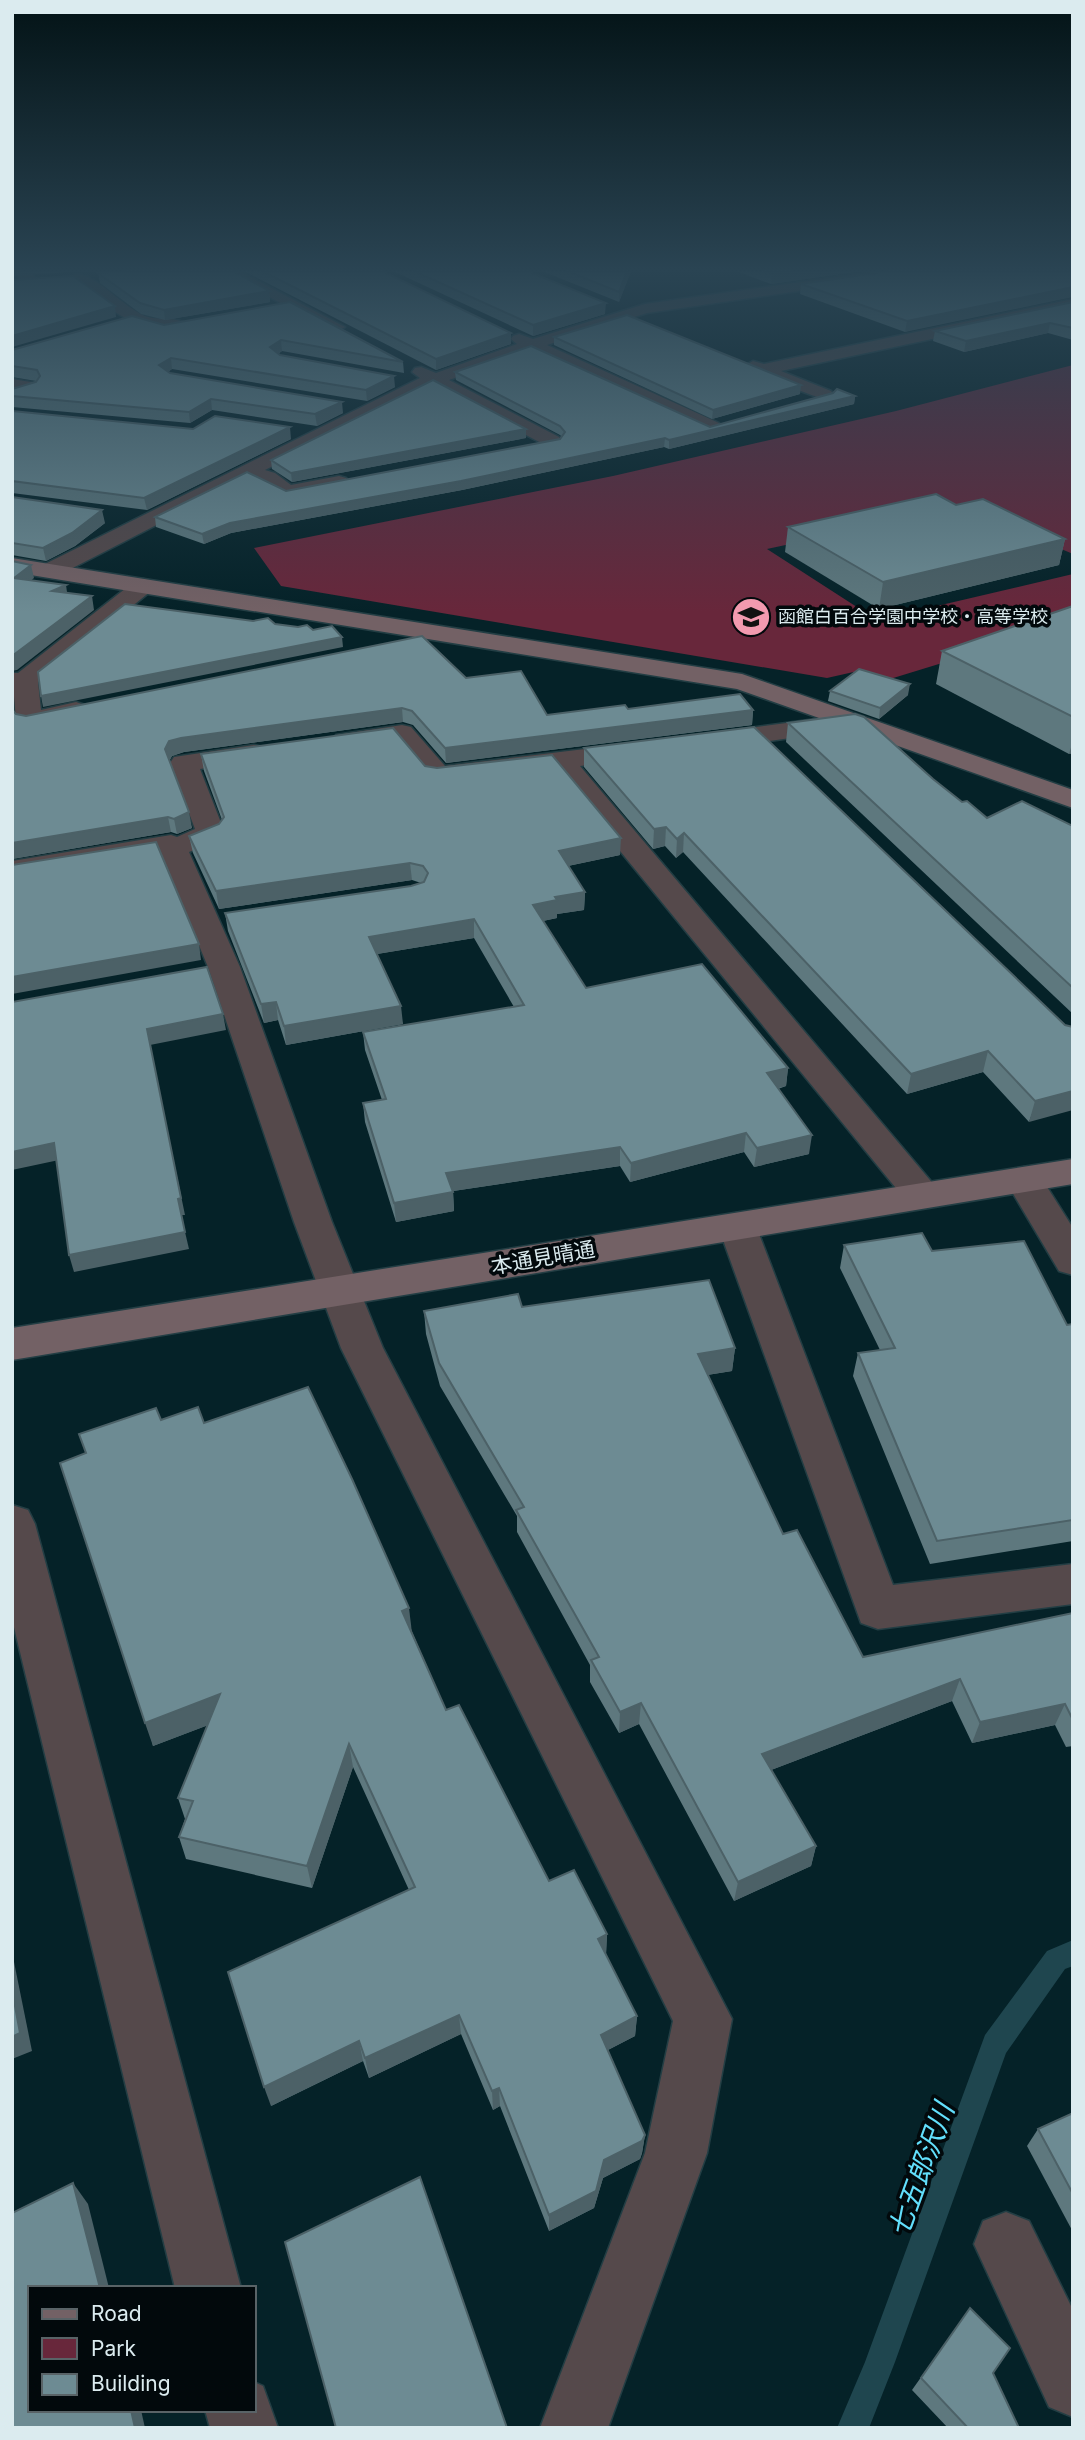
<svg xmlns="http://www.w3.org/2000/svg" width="1085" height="2440" font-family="Inter,'Noto Sans JP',sans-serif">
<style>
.green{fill:#68273b}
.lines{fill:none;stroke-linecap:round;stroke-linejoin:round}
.stream{fill:#1f464f;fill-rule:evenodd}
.street-casing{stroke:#233e44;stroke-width:3}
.secondary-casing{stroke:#233e44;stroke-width:3}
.street{fill:#55494b;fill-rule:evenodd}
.secondary{fill:#736165;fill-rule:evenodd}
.wall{fill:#5e787e}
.shaded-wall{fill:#4c6167}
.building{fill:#6d8b93;stroke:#4c6167;stroke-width:2}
.labels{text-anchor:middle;stroke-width:7;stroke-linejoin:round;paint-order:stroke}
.far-poi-label{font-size:18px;fill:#dbebef;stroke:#02090c;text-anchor:start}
.street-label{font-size:21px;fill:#dbebef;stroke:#02090c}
.near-water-label{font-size:28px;font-style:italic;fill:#62dffc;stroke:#02090c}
</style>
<rect width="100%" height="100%" fill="#052228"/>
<!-- green -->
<polygon class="green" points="1073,365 1073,554 981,515 934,513 767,549 877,620 1073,574 1073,623 890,679 858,671 827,678 281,586 254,548 613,476 896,411"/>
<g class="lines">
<!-- stream -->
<polygon class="stream" points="1073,1940 1073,1966 1065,1969 1006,2053 895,2362 869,2428 837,2428 865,2362 985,2035 1047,1951"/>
<!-- street casing -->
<g class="street-casing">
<g id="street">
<polygon points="12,271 28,271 39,281 36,284 26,284"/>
<polygon points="221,271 239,271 345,327 337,332 331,330"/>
<path d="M 879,271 L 916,271 L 909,275 L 647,313 L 547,345 L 719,423 L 721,427 L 719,431 L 705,431 L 531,351 L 449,380 L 559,437 L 562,441 L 559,445 L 545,445 L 433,386 L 265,470 L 275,473 L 291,485 L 339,476 L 346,478 L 349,482 L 346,486 L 287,498 C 272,494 264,482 248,478 L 57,576 L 41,576 L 38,571 L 41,566 L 420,378 L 412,372 L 415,368 L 421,367 L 436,373 L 517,344 L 511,339 L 513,336 L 519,334 L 533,339 L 645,304 Z"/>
<path d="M 79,274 C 101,279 122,306 145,316 C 158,321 179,316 188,325 L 186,328 C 142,339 106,306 74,281 L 72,278 L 74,275 Z"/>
<polygon points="1073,299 1073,309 781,371 831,391 834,395 831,399 825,400 755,374 744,366 753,361 764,364"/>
<polygon points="12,379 37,383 40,387 37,391 12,400"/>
<polygon points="143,579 151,581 154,586 151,591 38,682 41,710 76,702 85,705 89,710 85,715 29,728 20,726 16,720 12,673 18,673 135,581"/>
<polygon points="839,716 848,718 852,724 848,730 712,749 703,747 699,741 703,735 712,733"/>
<polygon points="402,725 411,727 445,766 635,743 644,745 648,751 644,757 580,766 935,1186 941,1195 935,1204 922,1208 909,1204 553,769 438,783 428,781 395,742 345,749 336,747 332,741 336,735"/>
<polygon points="254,745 263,747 267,753 263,759 200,769 225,833 221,839 189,852 240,967 332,1222 383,1348 732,2019 707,2153 608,2428 540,2428 645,2153 673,2021 341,1348 294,1222 208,967 161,854 12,879 12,861 171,835 177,837 195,829 170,763 174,757"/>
<polygon points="1024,1167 1037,1171 1073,1228 1073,1275 1059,1271 1005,1180 1011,1171"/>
<polygon points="737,1213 751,1216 756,1226 893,1585 1073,1564 1073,1604 878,1629 861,1623 718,1226 723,1216"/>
<polygon points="12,1505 28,1510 35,1524 241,2288 175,2288 12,1619"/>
<polygon points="1006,2212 1029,2221 1073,2310 1073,2417 1049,2407 974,2244 983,2221"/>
<polygon points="254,2382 263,2386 278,2428 210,2428 205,2410 254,2410"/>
</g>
</g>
<!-- secondary casing -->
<g class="secondary-casing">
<g id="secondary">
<polygon points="12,558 742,674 1073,790 1073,808 737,689 12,572"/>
<polygon points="1073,1159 1073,1184 12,1360 12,1328"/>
</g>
</g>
<!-- street -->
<use href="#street" class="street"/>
<!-- secondary -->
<use href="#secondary" class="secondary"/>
</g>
<!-- wall -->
<g class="wall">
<polygon points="244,271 382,271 511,344 436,370"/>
<polygon points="393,271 527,271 605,314 533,336"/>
<polygon points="542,271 631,271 619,302"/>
<polygon points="736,271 861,271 771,284"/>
<polygon points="1073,271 905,332 800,294 801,284"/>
<polygon points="98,273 269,291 270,302 165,320 141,314 100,283"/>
<polygon points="290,302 403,362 404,373 282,351 278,354 280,355 395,387 367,401 172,369 168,372 170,373 343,413 317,426 212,410 190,423 12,407 12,389 36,381 12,377 12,350 164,325"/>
<polygon points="1073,302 1073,340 1048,333 964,352 933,341 935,331"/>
<polygon points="554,337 800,394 712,419 554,345"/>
<polygon points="455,372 710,427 855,396 854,404 669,449 664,447 462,490 231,533 204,544 156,527 155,517 560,439 561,436 560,435 456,380"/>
<polygon points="12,411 291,439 147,510 12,493"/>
<polygon points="526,438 292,482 272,469 271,460"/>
<polygon points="12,497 105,523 75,546 46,561 12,555"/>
<polygon points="956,505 1065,539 1059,565 879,609 785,552 788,527"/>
<polygon points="1073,606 1073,753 1069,754 936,684 942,651"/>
<polygon points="466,678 547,715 628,709 753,710 752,725 446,763 413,725 403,722 184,752 172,756 169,761 192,828 177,834 171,832 12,859 12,703 13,710 16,714 26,716"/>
<polygon points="830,691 908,695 879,719 828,701"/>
<polygon points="788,723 933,779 962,802 987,818 1073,826 1073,1014 786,742"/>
<polygon points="584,748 1065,1025 1029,1122 983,1072 907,1094 683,852 676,858 665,846 653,849 584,767"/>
<polygon points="201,754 425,766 620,855 568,866 585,892 584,910 557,914 557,918 543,921 586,988 788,1068 786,1086 778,1089 809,1154 754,1167 744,1152 630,1182 620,1166 453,1191 454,1211 396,1222 365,1122 363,1103 382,1100 365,1050 363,1032 514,1007 474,938 377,954 403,1024 286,1045 278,1020 264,1023 228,931 225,913 411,886 421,883 412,880 219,909 193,853 189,836 219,824 222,820 204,771"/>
<polygon points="844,1245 932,1251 1067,1325 1073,1324 1073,1541 930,1564 853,1376 858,1353 880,1350 840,1268"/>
<polygon points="522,1307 735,1348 732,1371 707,1375 783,1534 863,1657 1073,1613 1073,1746 1066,1747 1055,1725 972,1743 952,1701 771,1770 816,1846 811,1866 734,1901 639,1724 619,1733 590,1682 590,1665 517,1532 517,1516 440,1386 426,1334 424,1311"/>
<polygon points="161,1420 204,1423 412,1632 446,1710 549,1881 607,1934 606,1954 637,2016 635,2036 608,2050 645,2135 642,2153 640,2159 603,2178 594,2208 549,2231 500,2106 493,2110 461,2034 369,2078 363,2061 271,2106 409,1890 353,1767 312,1888 186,1859 179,1837 185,1819 178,1798 208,1725 153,1746 85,1453"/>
<polygon points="1073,2113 1073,2232 1027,2146 1038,2129"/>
<polygon points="970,2308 993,2373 1019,2428 948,2428 912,2390"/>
</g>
<!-- shaded-wall -->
<g class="shaded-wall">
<polygon points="12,271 83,271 12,276"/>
<polygon points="627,271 631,271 619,302 619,292"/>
<polygon points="791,271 861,271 771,284 772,273"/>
<polygon points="1073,287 1073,297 905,332 907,321"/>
<polygon points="269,291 270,302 165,320 164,310"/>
<polygon points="606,303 605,314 533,336 533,325"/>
<polygon points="115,306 116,317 12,347 12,336"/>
<polygon points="1050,323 1048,333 964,352 966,341"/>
<polygon points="511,333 511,344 436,370 436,359"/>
<polygon points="281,340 282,351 272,358 270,347"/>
<polygon points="171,358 172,369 161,376 159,365"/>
<polygon points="394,376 395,387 367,401 366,390"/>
<polygon points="801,385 800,394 712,419 713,410"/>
<polygon points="855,396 854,404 669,449 669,440"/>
<polygon points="211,399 212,410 190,423 189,412"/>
<polygon points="342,402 343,413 317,426 315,414"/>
<polygon points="290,427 291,439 147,510 144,498"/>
<polygon points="526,429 526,438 292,482 291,473"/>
<polygon points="665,438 664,447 462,490 231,533 204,544 202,534 230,523"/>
<polygon points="102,510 105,523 75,546 46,561 43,548"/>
<polygon points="1065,539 1059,565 879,609 883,582"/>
<polygon points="31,565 34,578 18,591 14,578"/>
<polygon points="66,585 68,599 52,591"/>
<polygon points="92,596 94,610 17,670 12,671 12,656"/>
<polygon points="342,637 343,647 43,707 41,696"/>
<polygon points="910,684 908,695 879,719 880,708"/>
<polygon points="402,708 403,722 184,752 172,756 168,764 165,749 169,741 181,738"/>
<polygon points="753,710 752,725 446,763 445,748"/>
<polygon points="1073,741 1073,753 1069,754"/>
<polygon points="189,812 192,828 177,834 174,819"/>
<polygon points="168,817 171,832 12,859 12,843"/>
<polygon points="666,827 665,846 653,849 654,829"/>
<polygon points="684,833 683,852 676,858 677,839"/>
<polygon points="621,838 620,855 558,868 559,851"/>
<polygon points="410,863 412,880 219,909 216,891"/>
<polygon points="585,892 584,910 557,914 557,918 533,923 533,905 555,897"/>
<polygon points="474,919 474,938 371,955 369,937"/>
<polygon points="199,944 201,960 12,994 12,977"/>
<polygon points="276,1002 278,1020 264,1023 261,1004"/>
<polygon points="401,1006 403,1024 286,1045 284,1026"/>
<polygon points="223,1014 226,1030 150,1045 185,1215 181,1215 147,1029"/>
<polygon points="988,1051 983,1072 907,1094 911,1074"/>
<polygon points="788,1068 786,1086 764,1092 767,1073"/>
<polygon points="1073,1091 1073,1110 1029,1122 1035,1101"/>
<polygon points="746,1133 744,1152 630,1182 631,1163"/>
<polygon points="812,1135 809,1154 754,1167 757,1148"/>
<polygon points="54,1143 59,1160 12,1170 12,1152"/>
<polygon points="620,1147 620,1166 447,1192 446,1173"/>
<polygon points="453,1192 454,1211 396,1222 394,1203"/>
<polygon points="185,1232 189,1249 74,1272 69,1255"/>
<polygon points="735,1348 732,1371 695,1377 698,1354"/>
<polygon points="409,1608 412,1633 402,1611"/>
<polygon points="960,1679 952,1701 758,1775 762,1754"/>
<polygon points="220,1694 227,1718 153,1746 145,1723"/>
<polygon points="641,1703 639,1724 619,1733 620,1712"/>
<polygon points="1065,1704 1055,1725 972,1743 980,1722"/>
<polygon points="349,1744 353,1767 312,1888 307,1866"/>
<polygon points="816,1846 811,1866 734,1901 738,1882"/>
<polygon points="607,1934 606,1955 598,1939"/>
<polygon points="12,1952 32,2051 12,2059"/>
<polygon points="459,2015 461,2034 369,2078 365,2058"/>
<polygon points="637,2016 635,2036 600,2054 601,2035"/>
<polygon points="359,2041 363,2061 271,2106 264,2087"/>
<polygon points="499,2088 500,2106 493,2110 492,2091"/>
<polygon points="645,2135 642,2153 640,2159 603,2178 594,2208 549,2231 549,2215 604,2160"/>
<polygon points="73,2183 88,2204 109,2288 100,2288"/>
<polygon points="131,2410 141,2410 145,2428 135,2428"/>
</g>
<!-- building -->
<g class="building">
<polygon points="129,271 233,271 269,291 164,310 140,303 98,273"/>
<polygon points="262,271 382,271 511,333 436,359"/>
<polygon points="414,271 527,271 606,303 533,325"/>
<polygon points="567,271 627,271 619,292"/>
<polygon points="765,271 791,271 772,273"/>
<polygon points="889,271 1073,271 1073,287 907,321 801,284"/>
<polygon points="73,276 115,306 12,336 12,280"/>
<polygon points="290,302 403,362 281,340 270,347 280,355 394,376 366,390 171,358 159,365 170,373 342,402 315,414 211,399 189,412 12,396 12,389 36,382 40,376 37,370 12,366 12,350 132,316 164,325"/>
<polygon points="1073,302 1073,328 1050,323 966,341 935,331"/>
<polygon points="627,315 801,385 713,410 554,337"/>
<polygon points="531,346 710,427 833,393 837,389 855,396 669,440 665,438 461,481 230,523 202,534 155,517 247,472 286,491 560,439 565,432 560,426 455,372"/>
<polygon points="433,380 526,429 291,473 271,460"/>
<polygon points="12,411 193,429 215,416 290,427 144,498 12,481"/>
<polygon points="936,494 956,505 983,499 1065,539 883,582 788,527"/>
<polygon points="12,497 102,510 72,533 43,548 12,543"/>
<polygon points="12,561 31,565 14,578 66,585 52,591 92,596 12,656"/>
<polygon points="125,604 253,621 268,618 275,624 298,627 307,625 313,630 332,626 342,637 41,696 38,672"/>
<polygon points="1073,606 1073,717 942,651"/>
<polygon points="422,636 466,678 521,671 547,715 625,705 628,709 740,694 753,710 445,748 412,711 402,708 181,738 169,741 165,749 189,812 174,819 168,817 12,843 12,709 16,714 26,716"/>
<polygon points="859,669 910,684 880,708 830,691"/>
<polygon points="855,714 864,717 933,779 962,802 967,801 987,818 1022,801 1073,826 1073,988 788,723"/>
<polygon points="754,727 1065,1025 1073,1027 1073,1091 1035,1101 988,1051 911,1074 684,833 677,839 666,827 654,829 584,748"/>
<polygon points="393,728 425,766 437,768 552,755 621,838 559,851 585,892 555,897 557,900 533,905 586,988 702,964 788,1068 767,1073 812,1135 757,1148 746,1133 631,1163 620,1147 446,1173 453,1192 394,1203 363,1103 386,1099 363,1032 524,1005 474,919 369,937 401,1006 284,1026 276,1002 261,1004 225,913 411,886 424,882 428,873 423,866 410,863 216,891 189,836 219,824 224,817 201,754"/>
<polygon points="156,842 199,944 12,977 12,865"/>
<polygon points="207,967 223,1014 147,1029 181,1198 178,1199 185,1232 69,1255 54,1143 12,1152 12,1002"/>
<polygon points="922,1233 932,1251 1024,1241 1067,1325 1073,1324 1073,1520 937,1541 858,1353 895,1348 844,1245"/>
<polygon points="709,1280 735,1348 698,1354 783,1534 797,1530 863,1657 1073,1613 1073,1720 1065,1704 980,1722 960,1679 762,1754 816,1846 738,1882 641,1703 620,1712 591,1660 599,1657 516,1510 524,1507 439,1363 424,1311 518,1294 522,1307"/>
<polygon points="308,1387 352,1479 409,1608 402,1611 446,1710 459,1705 549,1881 574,1870 607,1934 598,1939 637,2016 601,2035 645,2135 642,2141 604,2160 596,2191 549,2215 499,2088 492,2091 459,2015 365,2058 359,2041 264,2087 228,1972 415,1887 349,1744 307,1866 179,1837 193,1801 178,1798 220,1694 145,1723 60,1463 86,1453 79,1434 156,1408 161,1420 198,1407 204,1423"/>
<polygon points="12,1990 20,2033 12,2037"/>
<polygon points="1073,2113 1073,2194 1038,2129"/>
<polygon points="420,2177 507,2428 336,2428 285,2242"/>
<polygon points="73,2183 100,2288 30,2288 30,2410 131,2410 135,2428 12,2428 12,2213"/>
<polygon points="970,2308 1010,2348 993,2373 1019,2428 968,2428 921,2378"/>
</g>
<!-- sky -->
<linearGradient id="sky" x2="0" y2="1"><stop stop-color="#031316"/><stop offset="0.44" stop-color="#2a4453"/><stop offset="1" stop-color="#2a4453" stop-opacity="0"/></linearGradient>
<rect width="1085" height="612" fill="url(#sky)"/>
<!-- icons -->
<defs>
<g id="school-disc" transform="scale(2.0125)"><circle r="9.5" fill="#f29aaf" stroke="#02090c"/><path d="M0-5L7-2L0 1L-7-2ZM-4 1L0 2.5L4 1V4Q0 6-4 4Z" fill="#111"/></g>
</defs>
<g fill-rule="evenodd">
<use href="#school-disc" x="751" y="617"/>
</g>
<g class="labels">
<!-- far-poi labels -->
<g class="far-poi-label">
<text x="778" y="623">函館白百合学園中学校・高等学校</text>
</g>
<!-- street labels -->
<g class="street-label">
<text transform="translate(543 1258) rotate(-10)" y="7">本通見晴通</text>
</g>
<!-- near-water labels -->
<g class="near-water-label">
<text transform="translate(921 2170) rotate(-70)" y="10">七五郎沢川</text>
</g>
</g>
<!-- border -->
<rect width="1085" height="2440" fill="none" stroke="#dbebef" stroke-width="28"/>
<!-- legend -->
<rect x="28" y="2286" width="228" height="126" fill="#02090c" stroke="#596367" stroke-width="2"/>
<rect x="42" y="2309" width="35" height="10" fill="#736165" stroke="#596367" stroke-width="2"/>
<text x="91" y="2321" font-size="21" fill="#dbebef">Road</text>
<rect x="42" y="2338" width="35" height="21" fill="#68273b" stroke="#596367" stroke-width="2"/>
<text x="91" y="2356" font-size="21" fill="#dbebef">Park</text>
<rect x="42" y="2374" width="35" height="21" fill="#6d8b93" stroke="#596367" stroke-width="2"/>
<text x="91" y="2391" font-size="21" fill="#dbebef">Building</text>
</svg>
